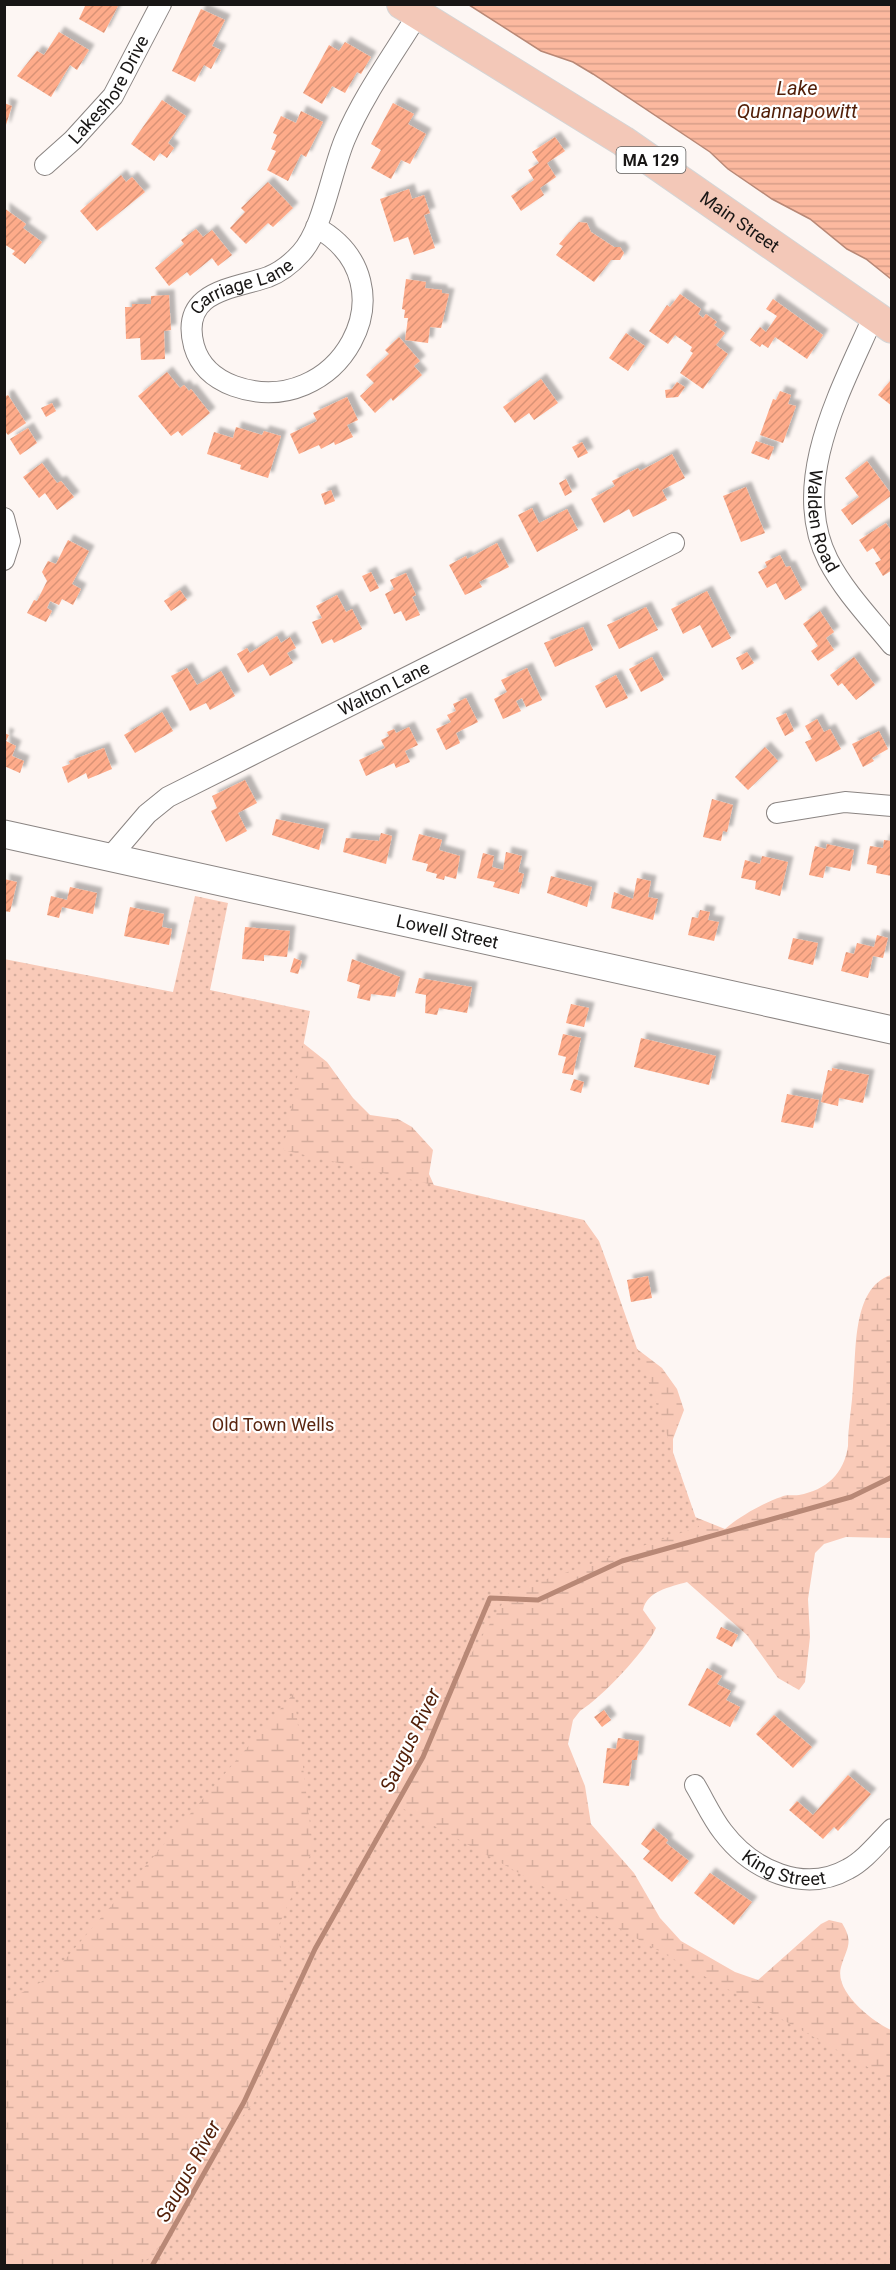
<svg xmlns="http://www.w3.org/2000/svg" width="896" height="2270" font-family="Roboto,sans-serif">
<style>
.wetland{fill:url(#wetland-marsh)}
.park{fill:url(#park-dots)}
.water{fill:url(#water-rules);stroke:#b88876;stroke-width:1.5}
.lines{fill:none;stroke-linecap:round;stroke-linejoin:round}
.stream{stroke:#b88876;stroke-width:5}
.building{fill:url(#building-hatch);filter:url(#shadow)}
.minor-casing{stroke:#8a8482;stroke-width:22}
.secondary-casing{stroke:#8a8482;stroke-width:29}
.primary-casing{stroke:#d5d5d5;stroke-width:32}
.minor{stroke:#fff;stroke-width:20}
.secondary{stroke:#fff;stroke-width:27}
.primary{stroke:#f3c8b8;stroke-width:30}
.labels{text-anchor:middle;stroke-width:4.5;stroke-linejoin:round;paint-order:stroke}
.shield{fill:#fff;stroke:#5d5c5b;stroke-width:1.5}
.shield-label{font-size:16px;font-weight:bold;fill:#181615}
.street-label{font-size:18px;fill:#181615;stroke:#fff}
.park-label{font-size:18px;fill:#592610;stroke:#fff}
.water-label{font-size:20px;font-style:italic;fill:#521f08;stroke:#fff}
</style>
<defs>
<pattern id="wetland-marsh" width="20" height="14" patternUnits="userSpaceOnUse" patternTransform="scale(1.5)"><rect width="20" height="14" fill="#f9cab8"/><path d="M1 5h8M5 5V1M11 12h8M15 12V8" fill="none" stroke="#d5ad9d"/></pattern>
<pattern id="park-dots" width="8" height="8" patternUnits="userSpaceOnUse" patternTransform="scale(1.5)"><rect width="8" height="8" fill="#f9cab8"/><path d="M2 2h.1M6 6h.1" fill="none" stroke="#d5ad9d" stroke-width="1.8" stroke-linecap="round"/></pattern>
<pattern id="water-rules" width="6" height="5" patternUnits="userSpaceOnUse" patternTransform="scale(1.5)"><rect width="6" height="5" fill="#fcb99f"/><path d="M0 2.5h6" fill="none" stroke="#d79e88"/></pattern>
<pattern id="building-hatch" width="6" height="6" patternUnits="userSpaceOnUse" patternTransform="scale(1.5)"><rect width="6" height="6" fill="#feab8a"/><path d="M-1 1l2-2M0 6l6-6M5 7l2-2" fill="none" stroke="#d99276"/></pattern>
<filter id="shadow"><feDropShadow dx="5.5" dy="-5.5" stdDeviation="1.5" flood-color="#0004"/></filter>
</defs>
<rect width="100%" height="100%" fill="#fdf6f3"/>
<!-- wetland -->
<path class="wetland" d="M 4,964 L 303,1043 L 327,1062 L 353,1098 L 370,1115 L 398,1119 L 412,1127 L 433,1150 L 429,1174 L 440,1199 L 662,1368 L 677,1389 L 684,1410 L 673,1439 L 673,1458 L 685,1513 L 725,1529 C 739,1517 763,1503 781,1497 C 787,1494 793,1496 799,1495 C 826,1490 844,1474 848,1446 C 848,1426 852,1407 853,1386 C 857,1353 851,1288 891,1275 L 891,1538 L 846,1537 L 824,1544 L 815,1553 L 808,1599 L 810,1637 L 805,1682 L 799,1690 L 778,1678 L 747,1635 L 687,1582 C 670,1587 647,1591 643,1610 L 656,1628 C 645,1652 602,1697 580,1711 L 573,1720 L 568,1744 L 585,1786 L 591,1824 L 634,1873 L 660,1918 L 681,1941 L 735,1972 L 758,1980 L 821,1924 L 829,1920 L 842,1923 C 854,1943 847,1947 841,1967 C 834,1992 872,2021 891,2030 L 891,2265 L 5,2265 Z"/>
<!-- park -->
<path class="park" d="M 195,896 L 228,903 L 210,990 L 310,1011 L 283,1150 L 584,1220 L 599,1241 L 610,1271 L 699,1527 C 636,1547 574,1571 510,1591 L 431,1719 L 404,1772 L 384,1798 L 891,2080 L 891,2265 L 138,2265 L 154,2255 L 230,2132 L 258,2097 L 257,2082 L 277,2051 L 287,2018 L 278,1927 L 313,1849 L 294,1693 L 50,1977 L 5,2002 L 4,959 L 173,992 Z"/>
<!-- water -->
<polygon class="water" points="469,5 891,5 891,279 866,259 847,249 810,219 772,199 728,169 710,152 593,74 573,62 541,51"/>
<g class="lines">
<!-- stream -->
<polyline class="stream" points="152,2266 244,2102 315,1949 423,1757 490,1598 538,1600 622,1561 851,1497 892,1477"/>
</g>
<!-- building -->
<g class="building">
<polygon points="86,4 119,4 104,33 79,19"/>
<polygon points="201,9 225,20 212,46 221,50 211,69 204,65 195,82 172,71"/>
<polygon points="59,32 89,50 77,70 70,65 51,97 17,76 37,51 44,55"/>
<polygon points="345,42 371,57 361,74 357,72 345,93 332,86 322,104 303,93 329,45 339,51"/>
<polygon points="162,100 186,116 168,143 174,148 167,158 160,153 154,161 131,144"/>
<polygon points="4,103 12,106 5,128 4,128"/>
<polygon points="393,103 414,114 408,124 426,134 410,164 401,160 391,179 371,168 381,150 371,144"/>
<polygon points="301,111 323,122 306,157 301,154 288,181 267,170 276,151 271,149 277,135 273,133 281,116 296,123"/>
<polygon points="555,137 565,151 547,163 556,177 540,188 544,195 521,211 511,196 534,180 528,170 539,163 532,152"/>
<polygon points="121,175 126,182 132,177 145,192 97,231 80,211"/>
<polygon points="268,182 293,208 273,227 268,223 246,244 230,228 245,212 241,208"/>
<polygon points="409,189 412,199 424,195 430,213 424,215 435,248 414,255 408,237 394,242 380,199"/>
<polygon points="4,208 26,224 23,228 42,242 25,264 12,254 15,251 4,244"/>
<polygon points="579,222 587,223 591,232 614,247 620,247 624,253 620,260 611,260 594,282 556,255 563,246 559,244"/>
<polygon points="196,229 203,237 212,230 232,255 218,266 212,258 190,276 187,272 169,286 155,268 184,244 181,240"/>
<polygon points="406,279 426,282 425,288 442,290 442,293 449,294 441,328 430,327 428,343 405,340 408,318 404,318 405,310 402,309"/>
<polygon points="680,294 701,309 698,314 703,318 706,314 717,322 714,325 725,333 716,345 728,354 703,389 680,373 693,353 690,351 692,347 675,335 668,344 649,331 667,305 670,307"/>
<polygon points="169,295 171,330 164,331 165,359 141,360 140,338 126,339 125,307 132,307 132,304 151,304 151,296"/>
<polygon points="773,299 823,335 807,359 775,337 768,348 762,344 760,347 750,340 760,327 766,332 777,316 766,309"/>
<polygon points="626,333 645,346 628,371 609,358"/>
<polygon points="399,337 420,361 414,366 422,375 393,401 391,398 375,413 360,396 374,383 366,375 389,354 385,350"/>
<polygon points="167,372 180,388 184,385 189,391 191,389 210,413 182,436 178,431 171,436 138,396"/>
<polygon points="541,379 558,403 534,420 529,413 515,423 503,407"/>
<polygon points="890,381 892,383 892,406 878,395"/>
<polygon points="677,382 685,387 678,397 666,398 665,390 672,389"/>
<polygon points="780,391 791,395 788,404 796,406 783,443 760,435 773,399 776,400"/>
<polygon points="8,395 26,423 8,435 4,430 4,397"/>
<polygon points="347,397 358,420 347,425 353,437 335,445 334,442 321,449 319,445 299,454 290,434 317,421 313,413"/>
<polygon points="52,403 56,411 46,417 41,408"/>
<polygon points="236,427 262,435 264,431 281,436 268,478 240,469 241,465 207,454 214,432 233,438"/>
<polygon points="28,428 37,443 20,455 10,439"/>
<polygon points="756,441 774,447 769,460 751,453"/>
<polygon points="582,442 588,453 578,458 572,447"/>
<polygon points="672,454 685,478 662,490 667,500 633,517 629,509 604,523 591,499 615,486 612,481 638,468 640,471"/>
<polygon points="867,461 892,495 852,525 841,510 859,497 845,478"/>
<polygon points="42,463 57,483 61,481 74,497 57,510 45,493 39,498 23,477"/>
<polygon points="566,479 572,492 565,496 559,483"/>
<polygon points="746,487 765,533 741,542 723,496"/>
<polygon points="331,490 335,501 325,505 321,494"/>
<polygon points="532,508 539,523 567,509 578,530 537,552 518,515"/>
<polygon points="886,523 892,532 892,570 883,576 875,563 881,560 873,548 867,552 859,540"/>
<polygon points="68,540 89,551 72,584 81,589 73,605 62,599 59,605 50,601 47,608 52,611 46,622 27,613 34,600 37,601 47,581 42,572 48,561 56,564"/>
<polygon points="497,543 509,567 479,582 482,587 465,595 449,565 466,556 467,559"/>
<polygon points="780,555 786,567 790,566 802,590 785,600 776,583 767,588 758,572 767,567 765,562"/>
<polygon points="371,572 379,588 370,592 362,576"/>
<polygon points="406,573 416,595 412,597 420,615 406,621 401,611 394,614 385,594 394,589 390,580"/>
<polygon points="180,590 187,600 171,611 164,601"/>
<polygon points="707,591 731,638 712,648 700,625 683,634 671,609"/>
<polygon points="337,595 346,612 352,609 362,629 334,643 332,639 322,644 312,622 322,618 316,606"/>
<polygon points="646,607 658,630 619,649 607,625"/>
<polygon points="820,611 834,632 826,638 834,650 818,661 811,651 818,646 803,624"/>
<polygon points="583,627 593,650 555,667 544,643"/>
<polygon points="277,636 281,643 290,637 296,648 287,653 293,663 270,676 263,664 248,673 237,654 247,648 250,653"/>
<polygon points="747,652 754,663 742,670 736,658"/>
<polygon points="652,657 664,680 641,692 629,669"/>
<polygon points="854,657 875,685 856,700 842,683 838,686 830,675"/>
<polygon points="187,668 197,685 221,671 235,696 210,710 206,703 190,711 171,676"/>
<polygon points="527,668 542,700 526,707 522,698 516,701 521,711 503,719 494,699 507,692 501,680"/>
<polygon points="616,675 628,698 606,708 595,686"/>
<polygon points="466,698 478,722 456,733 460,743 446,750 436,729 451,722 447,715 456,711 453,704"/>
<polygon points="162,712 173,731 135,753 124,735"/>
<polygon points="786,713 794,731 785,736 776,718"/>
<polygon points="817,719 824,732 830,729 841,749 816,762 805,742 812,739 805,726"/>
<polygon points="409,727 418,745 405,751 410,762 396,768 394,763 366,776 359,760 385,748 381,740 389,736 387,732 394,729 396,733"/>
<polygon points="879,731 888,749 872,758 874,761 863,767 852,744"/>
<polygon points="4,733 9,735 6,741 16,746 12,756 24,761 20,773 4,766"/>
<polygon points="765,747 778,761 748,790 735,777"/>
<polygon points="104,748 112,769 88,779 86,773 68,783 62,767 70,764 69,761"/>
<polygon points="245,780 257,803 238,813 247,831 226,842 211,811 217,808 212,796"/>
<polygon points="712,799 733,805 727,832 723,831 721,841 703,837"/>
<polygon points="276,819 324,829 319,850 272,835"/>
<polygon points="381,833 392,836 386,864 343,852 346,838 379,841"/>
<polygon points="419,834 442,840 439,850 460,856 456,879 445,876 444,880 436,878 437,874 426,871 428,864 412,860"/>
<polygon points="884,840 892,841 892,876 876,873 877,866 867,864 870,846 883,848"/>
<polygon points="827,844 854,850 850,871 826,866 823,878 809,875 815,846 826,849"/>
<polygon points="506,852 522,856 518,872 524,874 519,894 493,887 495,882 477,878 483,853 494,856 492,867 503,870"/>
<polygon points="762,856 788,862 780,896 755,889 756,881 741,878 745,860 760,864"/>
<polygon points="551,876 592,887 587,907 547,893"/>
<polygon points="637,878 651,881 648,897 658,899 653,920 611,908 614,892 633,899"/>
<polygon points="4,879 17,882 10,912 4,911"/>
<polygon points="70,887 97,893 93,914 62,907 59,918 47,915 51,896 67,900"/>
<polygon points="130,907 164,914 162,927 172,929 169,945 124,936"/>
<polygon points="700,910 710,912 708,920 719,922 714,941 688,935 692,917 698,918"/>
<polygon points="245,927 290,931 287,957 264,955 264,961 242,959"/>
<polygon points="877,935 888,938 883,958 873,956 868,978 841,971 846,952 854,954 857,943 874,947"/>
<polygon points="793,938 818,943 813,965 788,959"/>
<polygon points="294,958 302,961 298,974 290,972"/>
<polygon points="352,959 400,977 395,997 371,994 370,1001 357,998 360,985 347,981"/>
<polygon points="419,978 472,987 467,1013 439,1008 437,1015 425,1013 426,995 415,993"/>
<polygon points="571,1004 589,1008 584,1027 566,1023"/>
<polygon points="563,1034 581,1038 573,1075 562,1073 566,1057 558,1055"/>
<polygon points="641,1038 716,1056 709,1085 634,1067"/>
<polygon points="832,1068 869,1075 863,1103 839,1098 838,1106 821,1102 828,1070 832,1071"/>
<polygon points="574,1079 584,1082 581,1093 570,1090"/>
<polygon points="787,1094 819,1100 813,1128 781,1122"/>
<polygon points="648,1276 652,1298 631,1302 627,1280"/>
<polygon points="721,1627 738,1635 732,1647 716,1638"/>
<polygon points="707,1668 722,1676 717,1684 731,1691 726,1700 740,1707 730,1727 688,1705"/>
<polygon points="604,1710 611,1720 602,1727 594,1717"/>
<polygon points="774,1715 812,1747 793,1768 756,1734"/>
<polygon points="618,1738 639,1741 637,1760 632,1760 629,1786 603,1783 607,1748 616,1749"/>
<polygon points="848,1775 871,1794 838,1831 834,1827 823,1839 789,1810 797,1801 813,1815"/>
<polygon points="653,1828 668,1840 666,1843 689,1861 672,1882 643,1859 650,1851 641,1844"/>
<polygon points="710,1873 752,1902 734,1925 694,1893"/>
</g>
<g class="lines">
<!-- minor casing -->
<g class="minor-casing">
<g id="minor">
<path id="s1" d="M 45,165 L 73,140 L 113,96 L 161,4"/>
<path id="s2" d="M 316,227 C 417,284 337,423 234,386 C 215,379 200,367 194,346 C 179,290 234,289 268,277 C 281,272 292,263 301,253 C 323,229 331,172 345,139 C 363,96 393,55 418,14"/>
<path id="s3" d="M 874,315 C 843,387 788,481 828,560 C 844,591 870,618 892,645"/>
<polyline points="4,518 10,541 4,560"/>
<polyline points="777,813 845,802 892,806"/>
<path id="s4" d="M 111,856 L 147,814 L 168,797 L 674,543"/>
<path id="s5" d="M 695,1785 C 704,1800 712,1818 723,1832 C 752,1870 804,1894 848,1869 C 865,1860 878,1843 892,1829"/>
</g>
</g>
<!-- secondary casing -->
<g class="secondary-casing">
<g id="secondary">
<path id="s6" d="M 4,834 L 892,1030"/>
</g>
</g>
<!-- primary casing -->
<g class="primary-casing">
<g id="primary">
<path id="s7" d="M 402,4 L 623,141 L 892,328"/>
</g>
</g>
<!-- minor -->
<use href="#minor" class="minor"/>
<!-- secondary -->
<use href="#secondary" class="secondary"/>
<!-- primary -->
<use href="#primary" class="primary"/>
</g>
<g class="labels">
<!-- shield labels -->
<rect class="shield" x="616.5" y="147" width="69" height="26" rx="4.5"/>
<g class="shield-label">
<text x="651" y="166">MA 129</text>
</g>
<!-- street labels -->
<g class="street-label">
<text dy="6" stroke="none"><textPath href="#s1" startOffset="100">Lakeshore Drive</textPath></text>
<text dy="6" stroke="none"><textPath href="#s7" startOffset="402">Main Street</textPath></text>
<text dy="6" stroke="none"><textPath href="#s2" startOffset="420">Carriage Lane</textPath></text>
<text dy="6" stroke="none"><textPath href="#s3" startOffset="218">Walden Road</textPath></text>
<text dy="6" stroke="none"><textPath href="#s4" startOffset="324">Walton Lane</textPath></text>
<text dy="6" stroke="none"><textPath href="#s6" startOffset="454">Lowell Street</textPath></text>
<text dy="6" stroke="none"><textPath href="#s5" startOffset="129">King Street</textPath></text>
</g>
<!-- park labels -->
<g class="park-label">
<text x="273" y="1431">Old Town Wells</text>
</g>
<!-- water labels -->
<g class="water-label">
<text x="797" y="95">Lake<tspan x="797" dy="23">Quannapowitt</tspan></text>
<text transform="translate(410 1740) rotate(-64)" y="7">Saugus River</text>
<text transform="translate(188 2171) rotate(-61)" y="7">Saugus River</text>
</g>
</g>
<!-- border -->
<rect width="896" height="2270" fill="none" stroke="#181615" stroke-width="12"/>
</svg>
